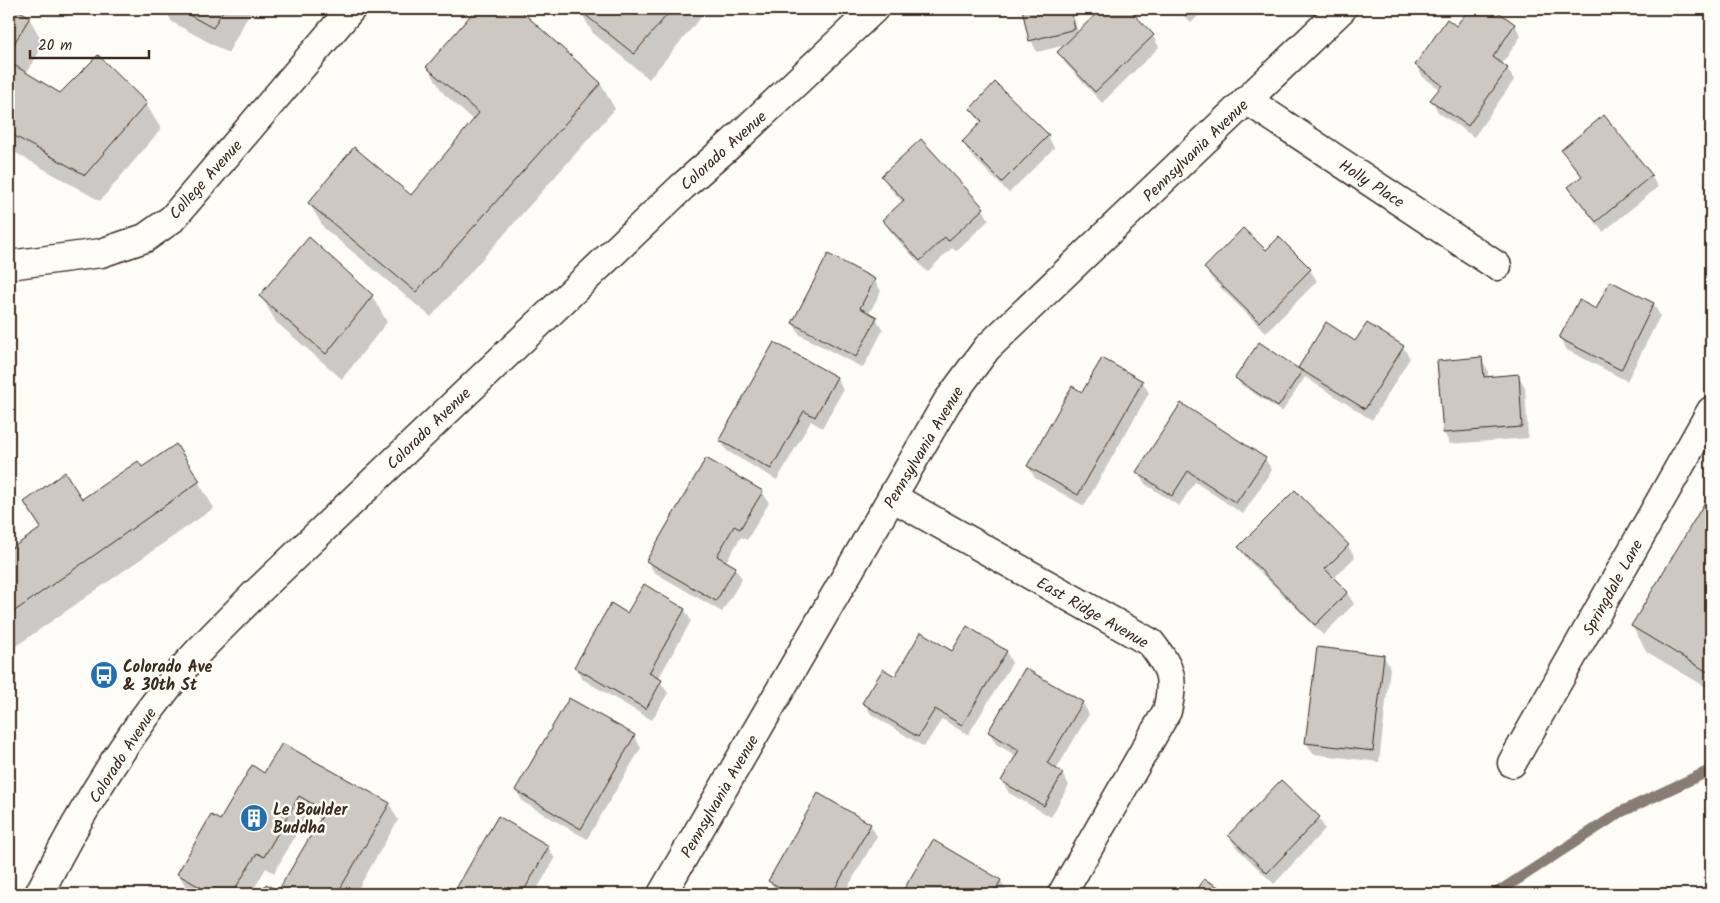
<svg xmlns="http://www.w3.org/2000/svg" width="1720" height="903" font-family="Kalam,sans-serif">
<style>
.shadow{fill:#0003}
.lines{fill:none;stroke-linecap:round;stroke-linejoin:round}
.stream{stroke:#887d74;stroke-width:11}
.building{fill:#cdc8c2;stroke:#3b2a1e}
.minor-casing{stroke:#3b2a1e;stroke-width:31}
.major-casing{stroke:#3b2a1e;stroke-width:31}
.minor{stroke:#fdfcf7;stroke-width:28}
.major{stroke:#fdfcf7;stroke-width:28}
.labels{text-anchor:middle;stroke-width:5;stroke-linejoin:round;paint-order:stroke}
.street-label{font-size:16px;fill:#3b2a1e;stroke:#fdfcf7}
.poi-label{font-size:16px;font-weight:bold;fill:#3b2a1e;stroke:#fdfcf7;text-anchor:start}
</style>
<rect width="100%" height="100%" fill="#fdfcf7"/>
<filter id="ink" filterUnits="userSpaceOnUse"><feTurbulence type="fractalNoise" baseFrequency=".02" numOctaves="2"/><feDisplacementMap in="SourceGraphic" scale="10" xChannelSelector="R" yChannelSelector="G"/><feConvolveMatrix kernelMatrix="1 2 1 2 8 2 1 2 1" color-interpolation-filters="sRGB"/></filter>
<g filter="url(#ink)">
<!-- shadow -->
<g class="shadow">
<polygon points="9,9 13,9 29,18 44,44 26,74 60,94 146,104 161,129 100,201 9,149"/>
<polygon points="51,9 70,9 66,17"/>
<polygon points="165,9 252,9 228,53 172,22"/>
<polygon points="478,9 517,9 600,83 615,109 431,317 324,228 309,203 411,197 474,121 443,93 428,68"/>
<polygon points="579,9 708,9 649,79 593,33"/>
<polygon points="1023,9 1072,9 1078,33 1103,9 1127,9 1153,36 1159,47 1102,103 1065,63 1058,52 1066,45 1037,52 1031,40"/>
<polygon points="1177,9 1205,9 1191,23"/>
<polygon points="1470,9 1492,9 1515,25 1521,36 1502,64 1507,68 1514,80 1474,137 1438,112 1432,100 1440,89 1423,77 1416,65 1457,28"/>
<polygon points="971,109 1048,136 1054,148 1009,193 970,154 963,142 981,124"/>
<polygon points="1603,117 1651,176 1658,187 1603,232 1569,188 1582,177 1563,150"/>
<polygon points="883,176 983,209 989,220 956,251 952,248 927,272 891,232 884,221 903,203 889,187"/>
<polygon points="1279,239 1310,270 1317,281 1266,333 1212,279 1205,268 1266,252"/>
<polygon points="874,280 881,291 869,314 876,318 883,330 863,368 800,335 793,323"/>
<polygon points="1611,283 1654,304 1660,316 1627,381 1567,350 1560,338 1596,310"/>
<polygon points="261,296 372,296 387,322 342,379 276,322"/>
<polygon points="775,343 837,378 843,390 822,428 811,421 777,480 727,451 720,440"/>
<polygon points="1259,343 1302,372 1299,368 1403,347 1410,358 1372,420 1305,377 1282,412 1240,384 1236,378"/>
<polygon points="1481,359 1488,370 1488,378 1518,375 1525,387 1528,438 1450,444 1444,433"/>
<polygon points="1142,381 1149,393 1084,506 1035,478 1028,466"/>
<polygon points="176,445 214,508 16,646 9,636 9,552 41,529 25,503 82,501 142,469"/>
<polygon points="1265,459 1272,470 1243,514 1195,482 1179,506 1145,484 1138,472"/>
<polygon points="762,491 769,503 747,540 741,537 726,562 735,568 742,579 722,612 654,572 647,561"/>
<polygon points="1711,494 1711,690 1647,652 1632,626"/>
<polygon points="1348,546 1355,557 1333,579 1347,593 1354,604 1323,635 1246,558 1240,547"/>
<polygon points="644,586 685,610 691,621 658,679 668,693 652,720 582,679 576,667 628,614"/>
<polygon points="1006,651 1012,663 968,735 942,719 924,747 871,714 864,703 895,678 952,653"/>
<polygon points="1384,656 1390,668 1379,762 1313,754 1306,742"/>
<polygon points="569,699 634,736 641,748 587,839 523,802 516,790"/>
<polygon points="1082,702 1089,714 1056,770 1062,774 1069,785 1051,817 1009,793 1002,781 1017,756 996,744 989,732"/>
<polygon points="264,774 389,803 398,820 355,894 262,894 266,885 279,893 322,820 309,812 274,873 266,868 251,894 194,894 188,891 179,874 220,822"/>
<polygon points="498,818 548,847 555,859 534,894 454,894"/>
<polygon points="1319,818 1325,829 1274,884 1236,847 1229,836"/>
<polygon points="870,825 877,836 844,894 777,893 770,881"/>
<polygon points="934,841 1001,881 1007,892 1006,894 903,894"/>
</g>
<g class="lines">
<!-- stream -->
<polyline class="stream" points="1495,894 1621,812 1711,770"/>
</g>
<!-- building -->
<g class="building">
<polygon points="9,9 16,9 30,17 9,52"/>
<polygon points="178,9 224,9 213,28"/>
<polygon points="476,9 519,9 601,83 416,292 308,203 354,147 411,195 479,113 426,67"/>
<polygon points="578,9 672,9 634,54"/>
<polygon points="1022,9 1070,9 1075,29 1029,41"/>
<polygon points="1101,9 1129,9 1154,35 1095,92 1057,52"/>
<polygon points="1469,9 1494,9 1515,24 1493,57 1508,68 1468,126 1430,100 1442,85 1415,65 1447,19 1456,26"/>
<polygon points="98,55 147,103 85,175 9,133 9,62 60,93"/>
<polygon points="995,82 1049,135 1002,182 962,142 982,121 970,109"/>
<polygon points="1604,115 1652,175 1596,222 1568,187 1582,176 1561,150"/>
<polygon points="921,139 984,208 948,241 945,237 920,261 882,220 904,200 881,176"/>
<polygon points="1243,228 1266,250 1279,237 1311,269 1259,322 1204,268"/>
<polygon points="309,237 373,295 326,354 259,296"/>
<polygon points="828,254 875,279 860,308 877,317 856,357 792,323"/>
<polygon points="1610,281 1654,303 1621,370 1559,338 1579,300 1596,309"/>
<polygon points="1326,322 1355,341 1367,323 1404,346 1365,409 1298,368"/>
<polygon points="774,342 837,377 815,417 804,411 771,469 719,440"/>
<polygon points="1259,342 1302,371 1278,407 1235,378"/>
<polygon points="1482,357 1484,377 1519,374 1522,427 1443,433 1437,361"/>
<polygon points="1102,358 1143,381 1078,495 1027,466 1072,386 1082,392"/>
<polygon points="1181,403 1266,458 1236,503 1188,471 1172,496 1136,472"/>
<polygon points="176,444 200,481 9,615 9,550 41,528 24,502 65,472 82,499 138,461 142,467"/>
<polygon points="706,458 763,491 740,529 734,526 717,556 736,567 716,601 646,561"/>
<polygon points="1295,490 1349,545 1325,569 1348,592 1315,625 1238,547"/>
<polygon points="1711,492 1711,674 1631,626"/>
<polygon points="644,584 685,609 649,673 662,680 646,709 574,667 611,603 627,613"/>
<polygon points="967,626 1007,651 962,725 935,709 918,737 862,703 883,669 895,676 921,632 952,651"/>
<polygon points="1317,647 1384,655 1373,751 1305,743"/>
<polygon points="1025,668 1083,702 1047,763 1063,773 1044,806 1001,781 1019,750 988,732"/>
<polygon points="569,698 635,735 581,829 515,790"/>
<polygon points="282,743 390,803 337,894 260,894 266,884 278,891 325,811 299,796 264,857 257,853 232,894 212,894 177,874 211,815 220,820 252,765 264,773"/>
<polygon points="1281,780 1320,817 1267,873 1228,835"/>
<polygon points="818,793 871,824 832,894 792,894 768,881"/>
<polygon points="498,816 549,846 522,894 453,894"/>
<polygon points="933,840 1001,880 993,894 901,894"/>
<polygon points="1204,879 1232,894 1195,894"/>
</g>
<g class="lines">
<!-- minor casing -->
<g class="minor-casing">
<g id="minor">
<polyline points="1247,100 1497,266"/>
<polyline points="9,265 101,253 145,238 172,219 351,9"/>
<path d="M 892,497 L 1151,643 C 1171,669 1175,678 1167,711 L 1062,894"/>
<polyline points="1512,763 1711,411"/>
<polyline points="662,894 947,402 987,348 1342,9"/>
</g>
</g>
<!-- major casing -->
<g class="major-casing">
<path id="major" d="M 39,894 C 78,816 129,731 186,665 C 208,640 232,617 255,594 L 683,186 L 733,142 L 874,9"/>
</g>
<!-- minor -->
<use href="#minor" class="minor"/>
<!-- major -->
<use href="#major" class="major"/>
</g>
</g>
<!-- icons -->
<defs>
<g id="bus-disc" transform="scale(1.4375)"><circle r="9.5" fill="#1f6fb2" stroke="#fdfcf7"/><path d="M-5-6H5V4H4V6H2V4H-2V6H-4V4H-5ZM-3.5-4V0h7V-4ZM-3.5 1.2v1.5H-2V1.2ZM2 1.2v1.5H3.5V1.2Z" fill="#fff"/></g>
<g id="building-disc" transform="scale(1.4375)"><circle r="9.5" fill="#1f6fb2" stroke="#fdfcf7"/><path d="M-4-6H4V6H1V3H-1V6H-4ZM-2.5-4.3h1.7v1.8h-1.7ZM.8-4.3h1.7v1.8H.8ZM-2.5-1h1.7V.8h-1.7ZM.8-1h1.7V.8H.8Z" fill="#fff"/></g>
</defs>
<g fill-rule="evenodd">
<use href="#bus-disc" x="104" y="675"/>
<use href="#building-disc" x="254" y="818"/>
</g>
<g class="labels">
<!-- street labels -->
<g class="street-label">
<text transform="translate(723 150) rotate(-42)" y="6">Colorado Avenue</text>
<text transform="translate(1195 150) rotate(-44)" y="6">Pennsylvania Avenue</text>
<text transform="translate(205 179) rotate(-48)" y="6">College Avenue</text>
<text transform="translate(1372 183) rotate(33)" y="6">Holly Place</text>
<text transform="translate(428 428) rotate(-44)" y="6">Colorado Avenue</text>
<text transform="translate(923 447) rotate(-59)" y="6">Pennsylvania Avenue</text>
<text transform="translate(1612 587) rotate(-61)" y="6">Springdale Lane</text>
<text transform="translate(1093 612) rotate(30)" y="6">East Ridge Avenue</text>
<text transform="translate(122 755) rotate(-57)" y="6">Colorado Avenue</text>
<text transform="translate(719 796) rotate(-60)" y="6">Pennsylvania Avenue</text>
</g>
<!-- poi labels -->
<g class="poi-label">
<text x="123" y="672">Colorado Ave<tspan x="123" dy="18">&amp; 30th St</tspan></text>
<text x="273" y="815">Le Boulder<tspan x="273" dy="18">Buddha</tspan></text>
</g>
</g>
<!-- margin -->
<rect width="1720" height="903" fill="none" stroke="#fdfcf7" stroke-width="30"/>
<rect x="15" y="15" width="1690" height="873" fill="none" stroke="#3b2a1e" stroke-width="2" filter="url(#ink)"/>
<!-- scale -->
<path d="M30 50v8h119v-8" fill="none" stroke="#3b2a1e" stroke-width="2.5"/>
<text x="38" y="50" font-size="15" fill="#3b2a1e" stroke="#fdfcf7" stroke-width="4" paint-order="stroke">20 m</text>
</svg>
